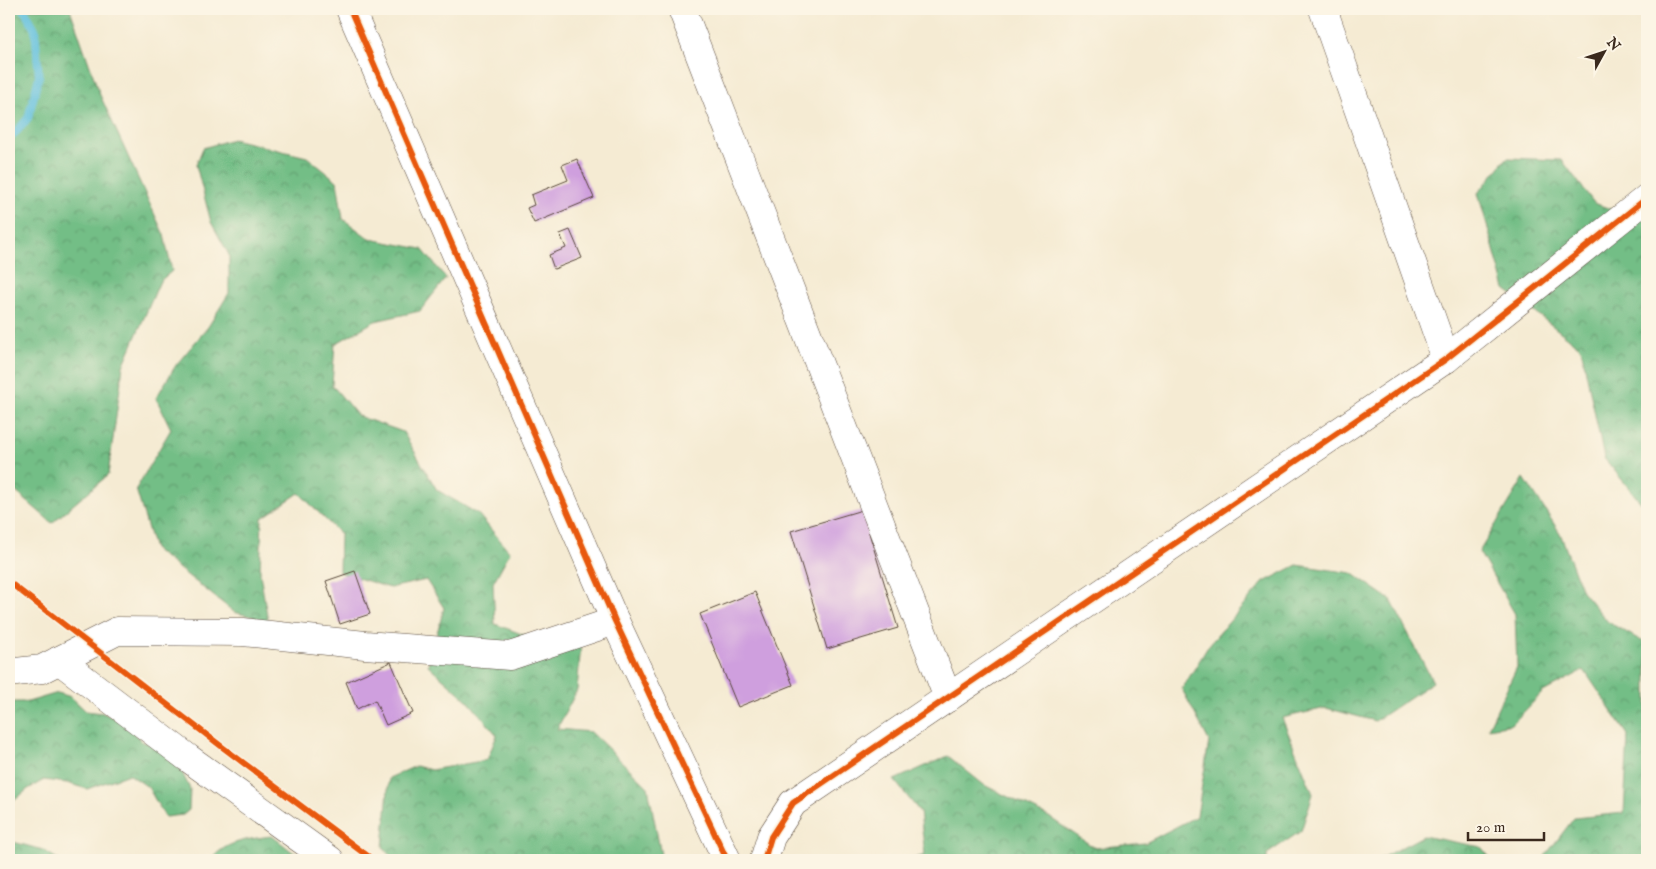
<svg xmlns="http://www.w3.org/2000/svg" width="1656" height="869" font-family="'IM FELL English',serif">
<style>
.forest{fill:url(#forest-crowns);stroke:#577452}
.lines{fill:none;stroke-linecap:round;stroke-linejoin:round}
.stream{stroke:#5ebfdd;stroke-width:8}
.building{fill:#cf9fde}
.minor-casing{stroke:#574739;stroke-width:29}
.minor{stroke:#fff;stroke-width:28}
.cycleway-casing{stroke:#fcf5e5;stroke-width:9}
.cycleway{stroke:#e8590c;stroke-width:6}
</style>
<defs>
<pattern id="forest-crowns" width="20" height="18" patternUnits="userSpaceOnUse" patternTransform="scale(1.25)"><rect width="20" height="18" fill="#73be86"/><path d="M2 6a3 3 0 1 1 6 0M12 15a3 3 0 1 1 6 0" fill="none" stroke="#609b6d"/></pattern>
</defs>
<rect width="100%" height="100%" fill="#fcf5e5"/>
<filter id="ink" filterUnits="userSpaceOnUse"><feTurbulence type="fractalNoise" baseFrequency=".02" numOctaves="2"/><feDisplacementMap in="SourceGraphic" scale="10" xChannelSelector="R" yChannelSelector="G"/><feConvolveMatrix kernelMatrix="1 2 1 2 8 2 1 2 1" color-interpolation-filters="sRGB"/></filter>
<filter id="wash" filterUnits="userSpaceOnUse"><feTurbulence type="fractalNoise" baseFrequency=".0096" numOctaves="4" result="noise"/><feDisplacementMap in="SourceGraphic" scale="20" xChannelSelector="R" yChannelSelector="G"/><feGaussianBlur stdDeviation="1.12" result="paint"/><feColorMatrix in="noise" values="0 0 0 0 0 0 0 0 0 0 0 0 0 0 0 0 0 1.4 0 .05"/><feComposite in="paint" operator="in"/></filter>
<g filter="url(#wash)">
<rect width="100%" height="100%" fill="#f5ebd3"/>
<!-- forest -->
<g class="forest">
<polygon points="9,9 70,9 100,95 164,235 172,271 160,281 123,366 108,475 52,523 14,490 9,410"/>
<polygon points="233,139 307,157 337,181 343,219 370,239 422,249 446,278 420,311 375,321 335,344 332,385 358,416 403,432 437,490 478,514 510,552 493,583 495,624 535,639 581,644 577,690 557,729 591,732 648,787 662,860 394,860 383,847 389,778 416,766 431,770 487,760 497,735 468,701 428,665 444,608 426,580 390,588 339,572 340,534 299,493 262,518 260,574 268,621 234,612 154,549 136,489 171,429 156,398 176,365 208,327 229,293 229,255 211,222 196,165 203,148"/>
<polygon points="1507,158 1562,160 1594,203 1616,211 1647,202 1647,510 1604,458 1581,348 1505,289 1478,193"/>
<polygon points="1524,478 1560,533 1582,591 1608,622 1647,644 1647,860 1542,860 1574,818 1624,813 1628,735 1584,670 1543,692 1512,724 1488,728 1517,667 1515,614 1479,552"/>
<polygon points="1297,565 1352,573 1391,600 1433,682 1375,721 1326,708 1282,718 1313,794 1301,831 1267,854 1267,860 909,860 925,855 920,812 894,780 948,756 984,785 1049,817 1095,848 1145,843 1197,816 1209,741 1182,689 1209,645 1264,582"/>
<polygon points="58,693 71,697 86,711 103,713 127,724 142,742 170,747 190,789 189,810 183,815 165,817 148,787 129,774 87,789 67,783 44,780 28,789 9,805 9,702 28,702"/>
<path d="M 272,836 L 294,853 L 319,860 L 211,860 C 225,841 249,839 272,836 Z"/>
<polygon points="1423,836 1481,847 1492,860 1377,860"/>
<polygon points="9,841 43,850 59,860 9,860"/>
</g>
<g class="lines">
<!-- stream -->
<polyline class="stream" points="9,138 18,130 28,118 39,77 35,29 24,9"/>
</g>
<g id="blocks">
<!-- building -->
<g class="building">
<polygon points="577,159 594,198 534,223 527,208 534,205 531,195 568,180 562,165"/>
<polygon points="570,230 582,258 554,269 549,255 566,248 560,234"/>
<polygon points="862,510 898,628 827,649 791,531"/>
<polygon points="355,571 370,614 340,624 326,581"/>
<polygon points="755,592 793,685 738,707 700,614"/>
<polygon points="391,662 413,713 386,725 375,700 357,709 346,682"/>
</g>
</g>
</g>
<g filter="url(#ink)">
<use href="#blocks" fill-opacity="0" stroke="#574739" stroke-width="1"/>
<g class="lines">
<!-- minor casing -->
<g class="minor-casing">
<g id="minor">
<polyline points="350,9 615,621 727,860"/>
<polyline points="682,9 948,698"/>
<polyline points="1323,9 1446,359"/>
<polyline points="59,660 188,758 330,860"/>
<polyline points="9,670 16,672 42,669 117,631 243,632 365,645 510,656 615,621"/>
<polyline points="764,860 771,837 793,803 1446,359 1647,198"/>
</g>
</g>
<!-- minor -->
<use href="#minor" class="minor"/>
<!-- cycleway casing -->
<g class="cycleway-casing">
<g id="cycleway">
<polyline points="350,9 615,621 727,860"/>
<polyline points="9,582 221,746 373,860"/>
<polyline points="764,860 771,837 793,803 1446,359 1647,198"/>
</g>
</g>
<!-- cycleway -->
<use href="#cycleway" class="cycleway"/>
</g>
</g>
<!-- margin -->
<rect width="1656" height="869" fill="none" stroke="#fcf5e5" stroke-width="30"/>
<!-- north arrow -->
<g transform="translate(1604 52) rotate(50)" stroke="#fcf5e5" stroke-width="4" paint-order="stroke">
<path d="M0-4L9 19L0 12L-9 19Z" fill="#3b2a1e"/>
<text y="-8" font-size="14" font-weight="bold" text-anchor="middle" fill="#3b2a1e">N</text>
</g>
<!-- scale -->
<path d="M1468 832v8h76v-8" fill="none" stroke="#3b2a1e" stroke-width="2.5"/>
<text x="1476" y="832" font-size="15" fill="#3b2a1e" stroke="#fcf5e5" stroke-width="4" paint-order="stroke">20 m</text>
</svg>
